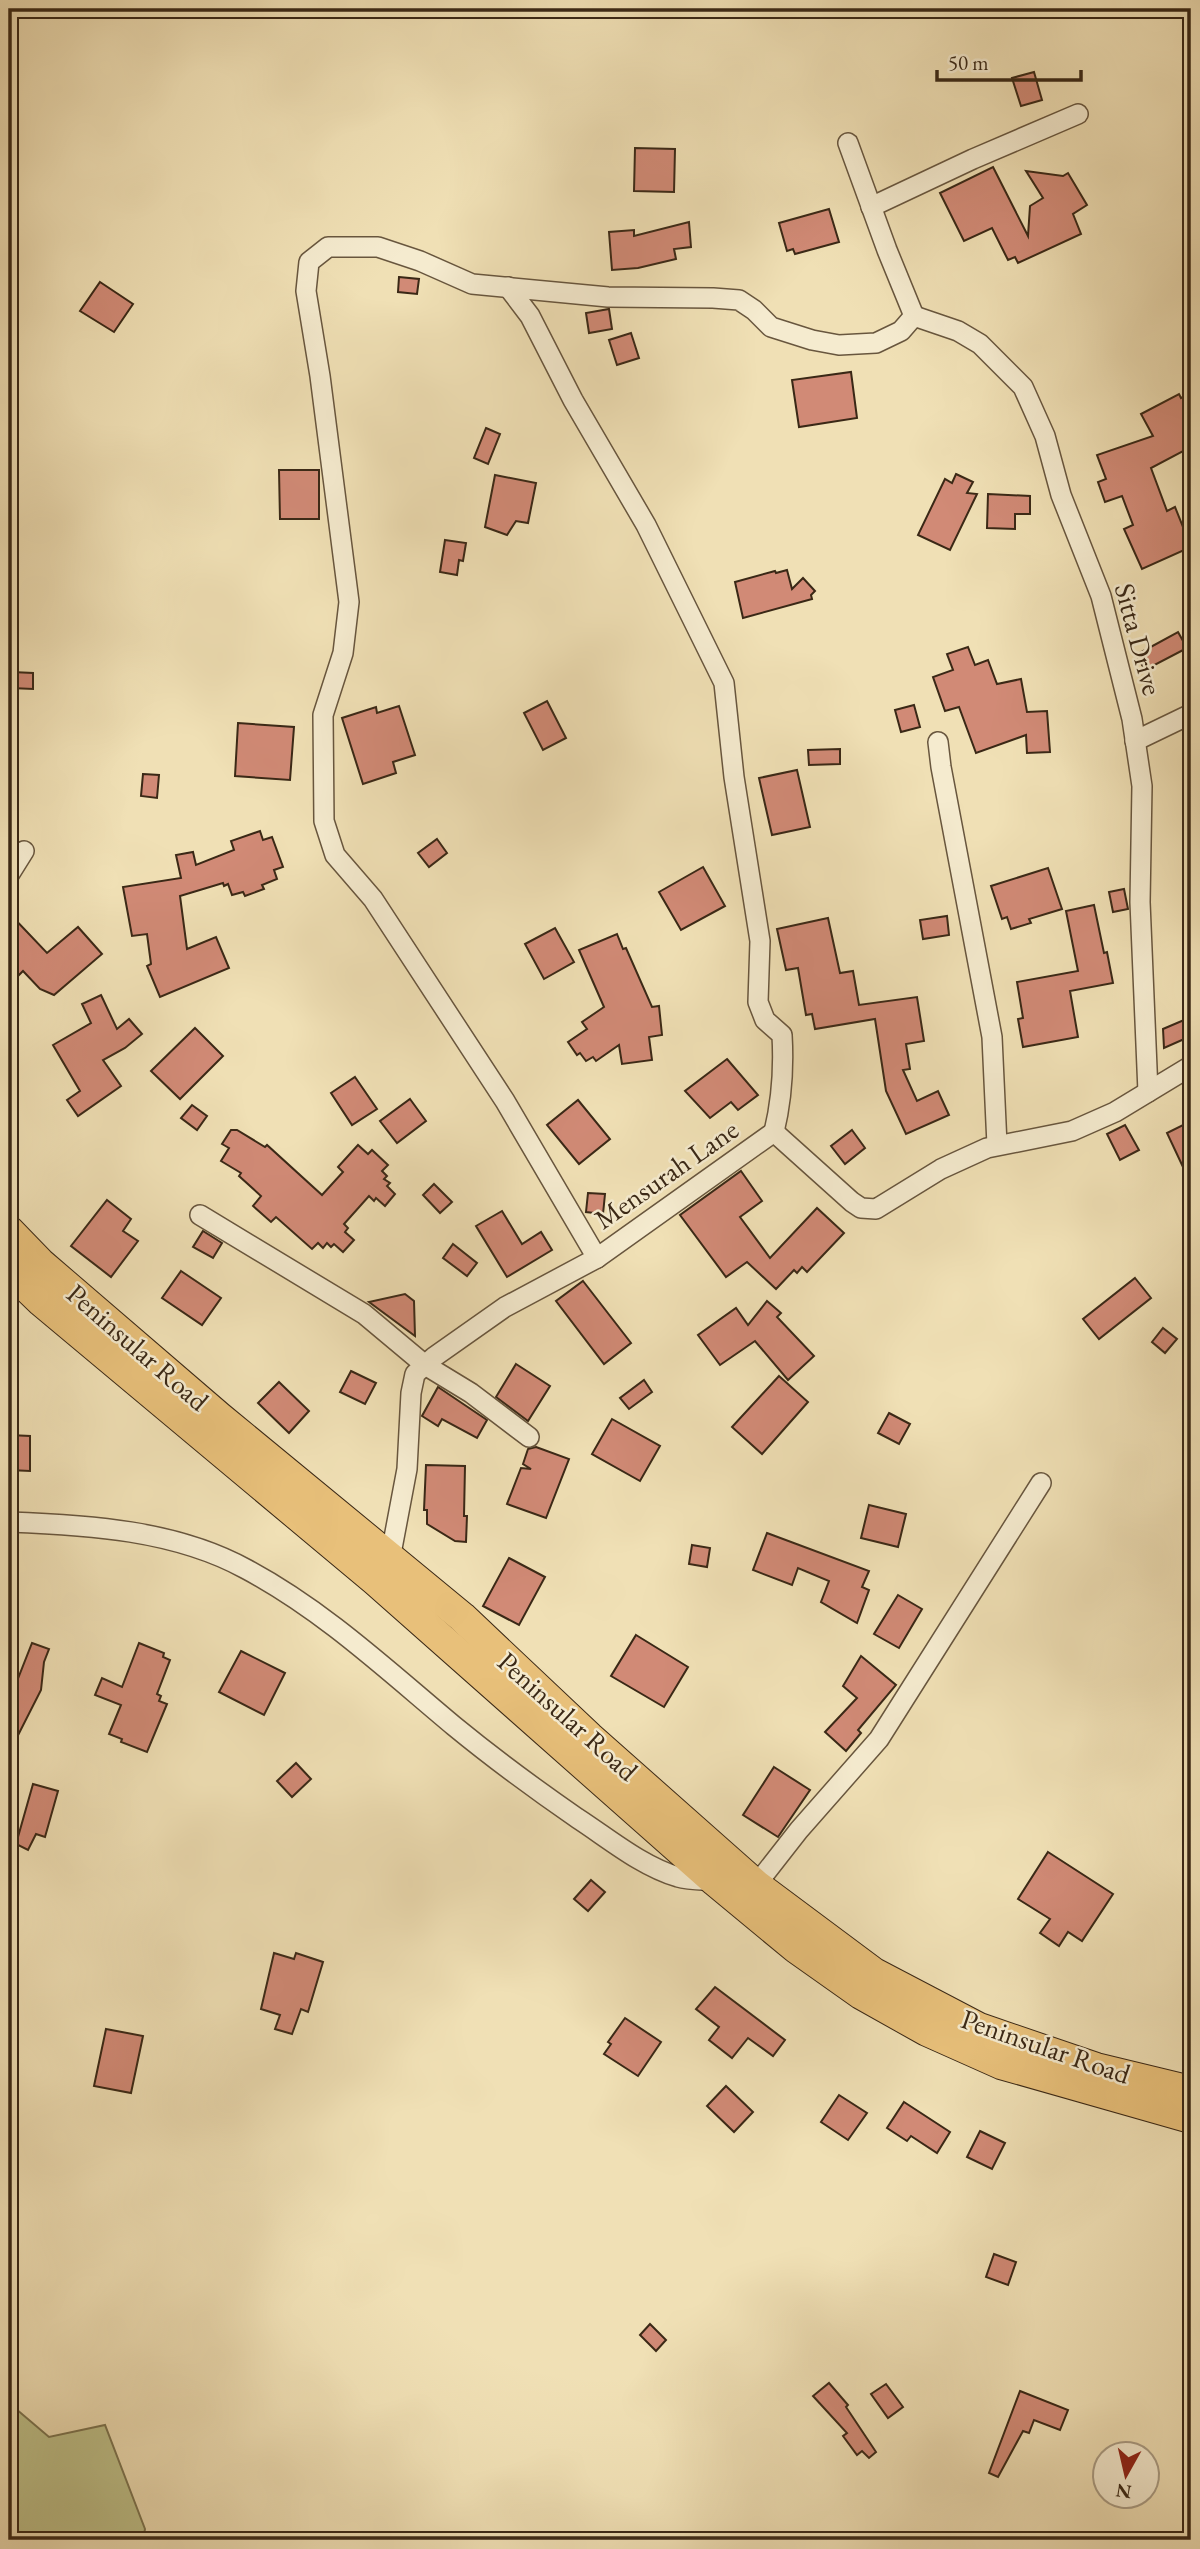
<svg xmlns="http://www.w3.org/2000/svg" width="1200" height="2549" font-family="'EB Garamond',serif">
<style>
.green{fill:#bec18a;stroke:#7c7450;stroke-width:2}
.building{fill:#d18a76;stroke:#3a2816;stroke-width:2}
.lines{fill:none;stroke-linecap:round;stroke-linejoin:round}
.street-casing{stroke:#68563e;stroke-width:22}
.primary-casing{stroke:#3a2816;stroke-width:32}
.street{stroke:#f5ebcf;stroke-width:19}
.primary{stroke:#e8c07a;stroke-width:30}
.labels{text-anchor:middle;stroke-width:5;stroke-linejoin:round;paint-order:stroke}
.street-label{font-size:28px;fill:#3a2816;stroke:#f5ebcf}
</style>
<rect width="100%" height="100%" fill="#f0e0b5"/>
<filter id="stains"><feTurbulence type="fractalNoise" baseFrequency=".00286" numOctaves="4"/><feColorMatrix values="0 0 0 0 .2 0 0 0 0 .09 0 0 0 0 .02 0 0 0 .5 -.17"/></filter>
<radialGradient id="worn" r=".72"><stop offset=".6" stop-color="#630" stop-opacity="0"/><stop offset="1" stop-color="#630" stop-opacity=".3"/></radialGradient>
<!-- green -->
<polygon class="green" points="9,2403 49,2437 105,2425 145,2529 143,2540 9,2540"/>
<!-- building -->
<g class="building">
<polygon points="1034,72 1042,100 1021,106 1012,78"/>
<polygon points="635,148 675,149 674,192 634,191"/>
<polygon points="993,167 1028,236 1030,206 1043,198 1026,171 1063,176 1068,173 1087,205 1073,214 1081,234 1018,263 1015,257 1008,260 992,228 964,241 940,193"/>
<polygon points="829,209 839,242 795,254 793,249 787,251 779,223"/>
<polygon points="689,222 691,247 674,249 676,259 638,268 612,270 609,232 634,230 634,236"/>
<polygon points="399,277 419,279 417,294 398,292"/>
<polygon points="100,282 133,304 114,332 80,311"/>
<polygon points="609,309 612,329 589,333 586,313"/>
<polygon points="631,333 639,358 617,365 609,340"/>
<polygon points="851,372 857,418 799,427 792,380"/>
<polygon points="1191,392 1191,447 1151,468 1167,511 1175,507 1191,547 1142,569 1124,529 1133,525 1122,496 1105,502 1098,482 1106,479 1097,455 1153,436 1141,414 1179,394 1181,398"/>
<polygon points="486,428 500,434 488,464 474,458"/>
<polygon points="279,470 319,470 319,519 280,519"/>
<polygon points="956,474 973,482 967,493 977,494 950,550 918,535 945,479 952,483"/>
<polygon points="495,475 536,483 528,523 516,521 507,535 485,527"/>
<polygon points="988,494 1030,496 1030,514 1015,514 1015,529 987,528"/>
<polygon points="445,540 466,543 463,561 459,560 457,575 440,572"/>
<polygon points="787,570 792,589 803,578 815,591 811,595 812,599 743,618 735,582 775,571 776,573"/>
<polygon points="1178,632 1187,648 1145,670 1136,655"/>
<polygon points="968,647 975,665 988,660 997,684 1021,679 1027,712 1047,711 1050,752 1027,753 1026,735 976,753 959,707 945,711 933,677 953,670 947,654"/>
<polygon points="12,672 33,673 33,689 11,688"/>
<polygon points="547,701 566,738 543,750 524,713"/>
<polygon points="914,705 920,727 901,732 895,710"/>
<polygon points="399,706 415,755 393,762 396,773 363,784 342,718 376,707 377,713"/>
<polygon points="238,723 294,727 290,780 235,776"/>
<polygon points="840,749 840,764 809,765 808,750"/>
<polygon points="797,770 810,827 772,835 759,778"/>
<polygon points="143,774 159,775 157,798 141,796"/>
<polygon points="260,831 263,840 272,837 283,867 274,870 277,879 262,885 264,889 245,896 243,892 232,895 228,884 224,886 223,883 180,896 187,949 216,937 229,968 160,997 147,966 151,964 147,934 132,936 123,887 181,878 176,855 193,852 196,865 234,850 231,841"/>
<polygon points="437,839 447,853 429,867 418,853"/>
<polygon points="703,867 725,906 681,930 659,892"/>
<polygon points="1048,868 1062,909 1029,919 1031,923 1011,929 1007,917 1002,919 991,886"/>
<polygon points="1124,889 1128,909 1113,912 1109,892"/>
<polygon points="1094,905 1104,953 1107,952 1113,983 1070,991 1078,1037 1023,1047 1018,1019 1023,1018 1017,982 1078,971 1066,911"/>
<polygon points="9,913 47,953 78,927 102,954 54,995 40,989 23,971 17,977 9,968"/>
<polygon points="947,916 949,935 923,939 920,920"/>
<polygon points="828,918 840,973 853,971 859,1005 917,997 924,1041 906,1044 910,1069 903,1070 917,1101 938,1091 949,1115 906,1134 886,1091 875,1019 815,1029 812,1014 806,1015 798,968 786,970 777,929"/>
<polygon points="555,928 574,962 544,979 525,944"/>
<polygon points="617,934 623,949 626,948 652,1007 659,1006 662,1035 649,1037 652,1060 622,1064 619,1045 596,1061 593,1057 586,1061 580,1053 577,1055 568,1042 587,1029 582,1022 604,1007 579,950"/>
<polygon points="101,995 117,1029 129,1019 142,1034 125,1048 103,1060 121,1086 78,1116 67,1100 80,1091 53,1045 91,1023 82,1004"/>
<polygon points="1191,1017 1191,1036 1164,1048 1163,1029"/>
<polygon points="195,1028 223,1056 180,1099 151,1071"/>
<polygon points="727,1059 758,1095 738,1110 731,1102 710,1118 685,1091"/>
<polygon points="355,1077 377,1109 352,1125 331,1093"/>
<polygon points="410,1099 426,1121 397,1143 380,1121"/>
<polygon points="578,1100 610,1139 579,1164 547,1125"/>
<polygon points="192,1105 207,1116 197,1130 181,1118"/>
<polygon points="1191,1121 1191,1184 1167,1133"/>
<polygon points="1125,1125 1139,1150 1120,1160 1107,1134"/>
<polygon points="231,1130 237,1130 265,1147 267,1145 322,1195 343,1172 338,1167 358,1145 368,1154 372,1150 388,1165 382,1171 387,1176 384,1179 390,1183 387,1186 395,1194 385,1206 376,1198 374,1201 369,1196 344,1224 348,1228 345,1232 354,1240 343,1252 334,1244 331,1247 327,1243 323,1248 318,1243 312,1249 276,1217 271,1222 253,1206 261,1196 239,1176 241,1173 221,1161 229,1148 222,1144"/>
<polygon points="852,1130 865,1148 845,1164 831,1146"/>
<polygon points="741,1171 762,1201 740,1217 770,1258 817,1208 844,1233 807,1272 802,1267 797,1273 794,1270 776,1289 747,1262 726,1277 680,1215"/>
<polygon points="434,1184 452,1202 440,1213 423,1195"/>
<polygon points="588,1193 605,1194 603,1214 586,1212"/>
<polygon points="107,1200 131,1219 123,1231 138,1241 111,1277 71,1246"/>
<polygon points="502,1211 522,1244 541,1232 552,1250 507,1277 476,1226"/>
<polygon points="203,1231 222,1243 213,1258 193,1247"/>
<polygon points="453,1244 477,1263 467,1276 443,1258"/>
<polygon points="181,1271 221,1298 202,1325 162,1298"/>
<polygon points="1135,1278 1151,1298 1099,1339 1083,1319"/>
<polygon points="583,1281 631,1343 604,1364 556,1301"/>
<polygon points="405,1294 414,1301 415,1336 369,1302"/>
<polygon points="767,1301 781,1313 777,1317 814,1356 788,1380 755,1341 720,1365 698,1335 736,1308 748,1325"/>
<polygon points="1163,1328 1177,1339 1165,1353 1152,1342"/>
<polygon points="516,1364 550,1386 528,1421 496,1397"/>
<polygon points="351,1371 376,1383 365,1404 340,1392"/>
<polygon points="779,1376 808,1402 762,1454 732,1427"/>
<polygon points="644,1380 652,1392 629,1409 620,1398"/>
<polygon points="279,1382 309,1411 289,1433 258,1403"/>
<polygon points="438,1387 487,1420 477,1438 442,1419 438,1426 422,1416"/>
<polygon points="889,1413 910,1424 899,1444 878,1433"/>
<polygon points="612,1419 660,1446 640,1481 592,1454"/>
<polygon points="9,1435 30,1436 30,1471 9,1470"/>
<polygon points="536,1447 569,1459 546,1518 507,1504 521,1468 531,1469 523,1464 528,1449"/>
<polygon points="426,1465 465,1466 464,1516 467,1516 466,1542 455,1541 427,1524 427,1510 424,1510"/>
<polygon points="869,1505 906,1514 898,1547 861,1538"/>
<polygon points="767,1533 869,1571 862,1587 869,1590 857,1623 821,1602 829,1581 798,1568 792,1585 753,1570"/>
<polygon points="692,1545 710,1548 707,1567 689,1564"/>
<polygon points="509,1558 545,1577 519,1625 483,1606"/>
<polygon points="898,1595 922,1609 899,1648 874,1634"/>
<polygon points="636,1635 688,1667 664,1707 611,1676"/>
<polygon points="32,1643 49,1649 44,1662 41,1690 9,1753 9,1683 15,1686"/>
<polygon points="139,1643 164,1653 163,1657 170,1660 157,1694 161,1696 159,1701 167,1704 147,1752 121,1742 122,1739 109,1734 121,1705 95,1695 102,1678 122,1687"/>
<polygon points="241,1651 285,1673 264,1715 219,1692"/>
<polygon points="861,1656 896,1685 858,1730 861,1733 846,1751 825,1732 857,1698 843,1686"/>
<polygon points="296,1763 311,1779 292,1797 277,1781"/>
<polygon points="774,1767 810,1790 778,1837 743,1815"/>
<polygon points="33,1784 58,1791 45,1837 36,1834 28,1850 16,1844"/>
<polygon points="1048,1852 1113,1894 1082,1941 1068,1932 1059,1946 1040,1933 1050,1919 1018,1899"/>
<polygon points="591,1880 605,1892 588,1911 574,1899"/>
<polygon points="274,1953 294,1959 296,1953 323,1962 308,2012 301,2009 292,2034 275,2029 280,2015 261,2009"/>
<polygon points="715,1987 785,2040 773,2056 748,2038 732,2058 709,2040 719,2027 696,2009"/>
<polygon points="625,2018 661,2042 638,2076 604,2054 611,2044 608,2042"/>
<polygon points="106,2029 143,2036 131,2093 94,2086"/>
<polygon points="726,2086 753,2112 734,2132 707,2106"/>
<polygon points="839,2095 867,2113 848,2140 821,2122"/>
<polygon points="904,2102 950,2132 937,2153 911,2136 907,2141 887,2128"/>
<polygon points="980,2131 1005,2143 992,2169 967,2157"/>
<polygon points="994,2254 1016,2262 1008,2285 986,2277"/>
<polygon points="650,2324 666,2340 656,2351 640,2335"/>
<polygon points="829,2383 848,2405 846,2407 876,2452 869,2458 862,2451 857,2455 843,2436 847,2433 813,2396"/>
<polygon points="886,2384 903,2407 888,2418 871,2394"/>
<polygon points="1020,2391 1068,2410 1060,2430 1034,2420 1029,2433 1023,2431 998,2477 989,2473"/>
</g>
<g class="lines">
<!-- street casing -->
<g class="street-casing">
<g id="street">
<polyline points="871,207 973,159 1078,114"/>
<path d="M 508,287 L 530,316 L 573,400 L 646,525 L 724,683 L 734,777 L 760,941 L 758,1002 L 765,1020 L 782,1035 C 784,1069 782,1099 774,1132"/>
<polyline points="914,316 958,331 980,344 1023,387 1045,436 1061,495 1101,596 1132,719 1142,786 1140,902 1148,1092"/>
<polyline points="1135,741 1191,714"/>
<polyline points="938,742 941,767 992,1037 997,1145"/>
<polyline points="9,875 24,851"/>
<polyline points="774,1132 852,1202 861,1208 876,1209 941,1169 987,1148 1072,1131 1115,1112 1191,1066"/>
<polyline points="200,1215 364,1314 425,1365 471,1393 529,1437"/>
<polyline points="597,1258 505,1101 373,899 335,855 324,821 323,715 343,653 349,602 320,376 306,291 309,262 328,247 378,247 420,261 472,284 608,297 713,298 739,300 754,310 771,327 812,340 839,345 876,343 901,331 914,316 887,250 848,143"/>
<path d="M 9,1522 C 88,1525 175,1530 246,1569 C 323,1610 387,1670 454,1726 C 493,1758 535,1789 577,1818 C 608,1838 641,1866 678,1877 C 689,1880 703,1880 715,1881"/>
<polyline points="390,1559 407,1469 411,1393 415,1374 434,1357 505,1307 597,1258 774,1132"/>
<polyline points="756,1885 799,1830 879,1739 1041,1483"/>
</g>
</g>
<!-- primary casing -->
<g class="primary-casing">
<g id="primary">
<polyline points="9,1231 40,1263 219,1417 462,1617 589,1737 756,1885 874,1973 979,2028 1096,2068 1191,2091"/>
<polyline points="9,1270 41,1301 376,1581 715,1881 796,1948 861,1994 927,2031 1001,2064 1191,2118"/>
</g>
</g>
<!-- street -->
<use href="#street" class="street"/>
<!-- primary -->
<use href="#primary" class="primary"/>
</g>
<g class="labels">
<!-- street labels -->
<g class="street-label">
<text transform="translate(1139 639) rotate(75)" y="10">Sitta Drive</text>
<text transform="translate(666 1174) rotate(-35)" y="10">Mensurah Lane</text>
<text transform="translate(138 1347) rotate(41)" y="10">Peninsular Road</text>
<text transform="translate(568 1716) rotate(42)" y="10">Peninsular Road</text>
<text transform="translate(1046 2046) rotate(19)" y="10">Peninsular Road</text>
</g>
</g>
<!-- margin -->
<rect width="1200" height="2549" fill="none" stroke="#f0e0b5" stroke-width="35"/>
<rect x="10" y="10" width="1179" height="2528" fill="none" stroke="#3a2816" stroke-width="3.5"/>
<rect x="18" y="18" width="1165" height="2514" fill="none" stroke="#3a2816" stroke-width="2"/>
<!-- north arrow -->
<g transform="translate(1126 2475) rotate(188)"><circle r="33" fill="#f5ebcf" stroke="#aa9d85" stroke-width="2"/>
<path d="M0-5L12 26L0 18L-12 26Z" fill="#8f2418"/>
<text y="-10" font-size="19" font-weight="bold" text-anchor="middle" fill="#3a2816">N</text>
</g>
<!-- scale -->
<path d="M937 70v10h144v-10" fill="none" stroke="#3a2816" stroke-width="3.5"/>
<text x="948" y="70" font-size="21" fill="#3a2816" stroke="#f5ebcf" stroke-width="5" paint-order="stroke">50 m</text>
<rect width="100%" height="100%" filter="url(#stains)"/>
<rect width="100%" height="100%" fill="url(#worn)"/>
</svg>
